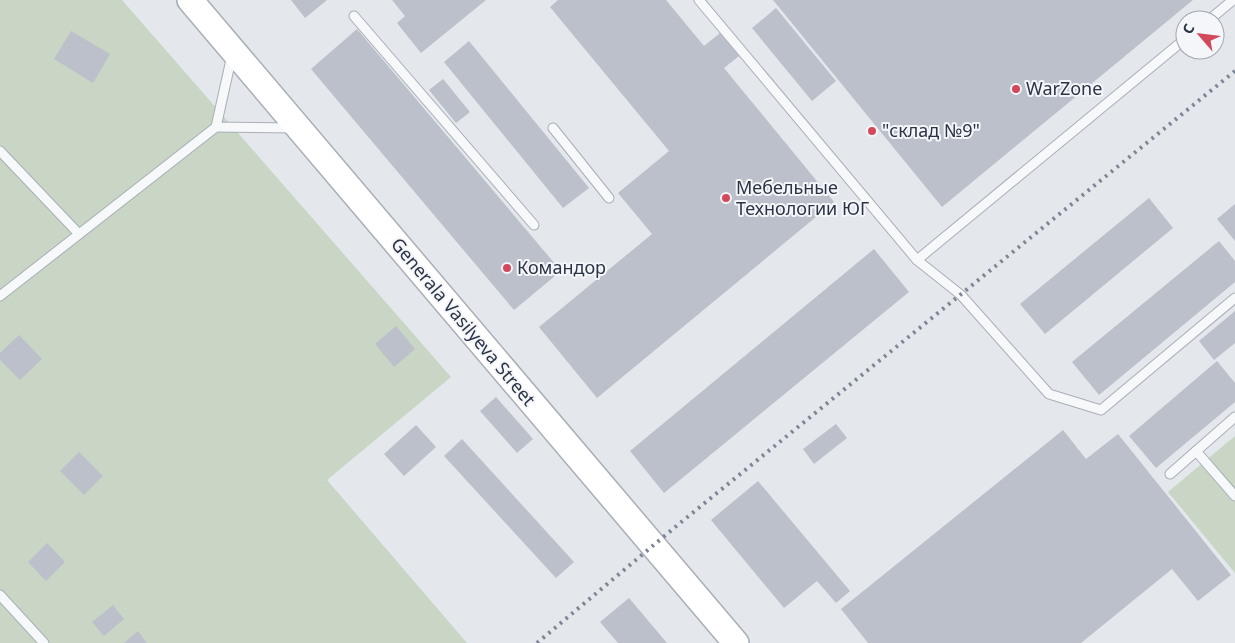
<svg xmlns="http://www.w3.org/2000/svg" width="1235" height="643" font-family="'Noto Sans',sans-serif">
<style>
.green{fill:#c9d6c5}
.building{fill:#bbc0ca}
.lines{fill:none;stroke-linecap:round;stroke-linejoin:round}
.lane-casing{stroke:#a9aeb7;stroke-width:11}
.secondary-casing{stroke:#a9aeb7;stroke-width:28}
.lane{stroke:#f7f8fa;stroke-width:9}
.secondary{stroke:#fff;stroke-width:25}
.rail{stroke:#7d8696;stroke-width:4;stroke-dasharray:2.5 5;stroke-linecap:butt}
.poi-dot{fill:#d1495b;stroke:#f4f6f9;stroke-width:2}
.labels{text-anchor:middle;stroke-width:4;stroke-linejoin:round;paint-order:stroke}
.poi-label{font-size:18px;fill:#2b3445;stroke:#f4f6f9;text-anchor:start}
.street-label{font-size:18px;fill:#2b3445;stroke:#f4f6f9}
</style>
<rect width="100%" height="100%" fill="#e4e7ec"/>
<!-- green -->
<g class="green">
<polygon points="0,0 122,0 451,377 327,480 467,643 0,643"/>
<polygon points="1235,436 1235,573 1168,492"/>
</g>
<!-- building -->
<g class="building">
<polygon points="291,0 327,0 305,18"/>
<polygon points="392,0 486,0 421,53 397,23 405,16"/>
<polygon points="558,0 666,0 704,46 720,33 739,56 724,68 834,202 597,398 539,327 652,234 618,193 669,151 550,7"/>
<polygon points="773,0 1193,0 942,207"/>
<polygon points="776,8 836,81 812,101 752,28"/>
<polygon points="357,29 561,271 514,310 311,69"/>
<polygon points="71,31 110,54 93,83 54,59"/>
<polygon points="469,41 589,188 563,208 444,62"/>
<polygon points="443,79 470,112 456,123 429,90"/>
<polygon points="1149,198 1173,228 1045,334 1020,304"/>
<polygon points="1235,204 1235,241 1217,219"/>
<polygon points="1219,241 1235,261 1235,282 1099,395 1072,362"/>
<polygon points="874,249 909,292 664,493 630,451"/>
<polygon points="1235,311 1235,343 1214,360 1199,341"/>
<polygon points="396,326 415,349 394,367 375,344"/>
<polygon points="19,335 42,359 20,380 0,360 0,353"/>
<polygon points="1217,361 1235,383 1235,402 1156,468 1129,436"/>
<polygon points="496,397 533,439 517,453 480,411"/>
<polygon points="836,424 847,438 814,464 803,449"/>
<polygon points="416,425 436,447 404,476 384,454"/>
<polygon points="1063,430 1086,459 1118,434 1231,575 1198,601 1172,569 1081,643 868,643 841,609"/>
<polygon points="462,439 574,562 556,578 444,456"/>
<polygon points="79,452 103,476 84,495 60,471"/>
<polygon points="758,481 850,591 836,603 817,581 784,608 711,520"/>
<polygon points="47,543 65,562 46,581 28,562"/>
<polygon points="629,598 667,643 618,643 600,622"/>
<polygon points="113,605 124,619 104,636 92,622"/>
<polygon points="138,631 147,643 124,643"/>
</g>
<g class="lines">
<!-- lane casing -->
<g class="lane-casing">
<g id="lane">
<polyline points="699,0 917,260 961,295 1049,394 1101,410 1235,298"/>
<polyline points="354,16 534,225"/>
<polyline points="1209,20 1233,0"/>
<polyline points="232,55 216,127 294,128"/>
<polyline points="553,128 609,198"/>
<polyline points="0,151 79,234"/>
<polyline points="917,260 1185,39"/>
<polyline points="0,296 216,127"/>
<polyline points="1196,451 1235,496"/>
<polyline points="1170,474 1235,417"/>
<polyline points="0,595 44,643"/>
</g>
</g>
<!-- secondary casing -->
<g class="secondary-casing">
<polyline id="secondary" points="190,0 736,643"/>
</g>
<!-- lane -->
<use href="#lane" class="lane"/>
<!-- secondary -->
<use href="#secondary" class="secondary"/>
<!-- rail -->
<polyline class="rail" points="537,643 674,528 1235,71"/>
</g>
<!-- markers -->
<g class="poi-dot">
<circle cx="1016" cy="89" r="5"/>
<circle cx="872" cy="131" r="5"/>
<circle cx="726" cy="198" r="5"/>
<circle cx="507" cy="268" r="5"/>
</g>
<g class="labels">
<!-- poi labels -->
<g class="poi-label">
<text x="1026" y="95">WarZone</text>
<text x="882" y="137">"склад №9"</text>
<text x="736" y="194">Мебельные<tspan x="736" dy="21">Технологии ЮГ</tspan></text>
<text x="517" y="274">Командор</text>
</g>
<!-- street labels -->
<g class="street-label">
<text transform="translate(463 322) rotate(50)" y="6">Generala Vasilyeva Street</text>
</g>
</g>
<!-- north arrow -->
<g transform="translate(1200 35) rotate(298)"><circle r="24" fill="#f4f6f9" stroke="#a4a8b1"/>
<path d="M0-4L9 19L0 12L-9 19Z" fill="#d1495b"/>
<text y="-8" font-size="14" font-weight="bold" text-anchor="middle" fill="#2b3445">С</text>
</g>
</svg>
